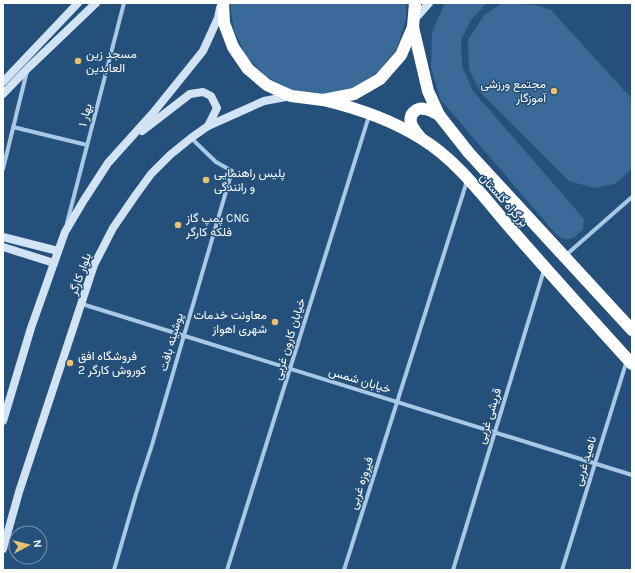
<svg xmlns="http://www.w3.org/2000/svg" width="635" height="573" font-family="Karla,Vazirmatn,sans-serif">
<style>
.green{fill:#396a98}
.lines{fill:none;stroke-linecap:round;stroke-linejoin:round}
.street{stroke:#a9c8e4;stroke-width:4}
.secondary{stroke:#d2e3f4;stroke-width:8}
.highway{stroke:#fff;stroke-width:12}
.poi-dot{fill:#edc06e;stroke:#25507b;stroke-width:1.5}
.labels{text-anchor:middle;stroke-width:3;stroke-linejoin:round;paint-order:stroke}
.poi-label{font-size:12px;fill:#fff;stroke:#25507b;text-anchor:start}
.street-label{font-size:12px;fill:#fff;stroke:#25507b}
</style>
<rect width="100%" height="100%" fill="#25507b"/>
<!-- green -->
<g class="green">
<polygon points="230,3 406,3 406,19 397,48 378,72 353,88 323,94 294,91 267,77 246,56 234,30"/>
<path d="M 445,3 L 487,3 L 471,20 L 461,40 L 462,66 L 473,91 L 584,219 L 583,229 C 572,240 568,244 555,233 L 440,99 L 431,67 L 432,32 Z"/>
<polygon points="502,3 535,5 551,10 632,99 632,169 615,184 594,188 569,181 481,93 469,69 468,40 484,15"/>
</g>
<g class="lines">
<!-- street -->
<g class="street">
<polyline points="13,127 87,145"/>
<polyline points="3,169 27,71"/>
<polyline points="67,223 124,3"/>
<polyline points="566,255 632,197"/>
<polyline points="82,304 632,475"/>
<polyline points="114,570 136,494 152,445 232,171 216,162 191,138"/>
<polyline points="227,570 369,116"/>
<polyline points="344,570 467,181"/>
<polyline points="453,570 544,270"/>
<polyline points="562,570 627,360"/>
</g>
<!-- secondary -->
<g class="secondary">
<polyline points="414,20 429,3"/>
<polyline points="3,82 78,3"/>
<polyline points="3,94 28,68 96,3"/>
<polyline points="142,131 190,94 203,92 211,96 217,108 208,126"/>
<polyline points="3,237 58,251"/>
<polyline points="3,247 54,263"/>
<polyline points="3,421 31,328 65,232 84,200 108,163 153,113 203,51 218,18 220,8"/>
<polyline points="3,549 19,492 94,265 113,228 135,196 151,174 170,155 191,138 208,126 264,101 291,96"/>
</g>
<!-- highway -->
<g class="highway">
<polyline points="223,3 224,23 233,47 248,69 267,85 291,96 323,100 354,94 380,79 401,55 413,27 415,3"/>
<polyline points="413,27 428,91 439,115 469,153 632,330"/>
<path d="M 323,100 C 357,108 392,120 422,139 C 458,161 485,199 513,231 C 552,276 592,320 632,364"/>
<path d="M 420,137 C 414,130 405,119 415,111 C 417,109 421,108 424,109 C 430,109 435,113 439,115"/>
</g>
</g>
<!-- markers -->
<g class="poi-dot">
<circle cx="78" cy="61" r="4"/>
<circle cx="554" cy="91" r="4"/>
<circle cx="206" cy="180" r="4"/>
<circle cx="178" cy="225" r="4"/>
<circle cx="275" cy="322" r="4"/>
<circle cx="70" cy="363" r="4"/>
</g>
<g class="labels">
<!-- poi labels -->
<g class="poi-label">
<text x="86" y="58">مسجد زین<tspan x="86" dy="14">العابدین</tspan></text>
<text x="546" y="88" text-anchor="end">مجتمع ورزشی<tspan x="546" dy="14">آموزگار</tspan></text>
<text x="214" y="177">پلیس راهنمایی<tspan x="214" dy="14">و رانندگی</tspan></text>
<text x="186" y="222">پمپ گاز CNG<tspan x="186" dy="14">فلکه کارگر</tspan></text>
<text x="267" y="319" text-anchor="end">معاونت خدمات<tspan x="267" dy="14">شهری اهواز</tspan></text>
<text x="78" y="360">فروشگاه افق<tspan x="78" dy="14">کوروش کارگر 2</tspan></text>
</g>
<!-- street labels -->
<g class="street-label">
<text transform="translate(85 115) rotate(-75)" y="4">بهار ۱</text>
<text transform="translate(504 200) rotate(49)" y="4">بزرگراه گلستان</text>
<text transform="translate(80 274) rotate(-70)" y="4">بلوار کارگر</text>
<text transform="translate(289 339) rotate(-73)" y="4">خیابان کارون غربی</text>
<text transform="translate(171 342) rotate(-74)" y="4">پوشینه بافت</text>
<text transform="translate(360 380) rotate(17)" y="4">خیابان شمس</text>
<text transform="translate(489 416) rotate(-73)" y="4">قریشی غربی</text>
<text transform="translate(585 461) rotate(-73)" y="4">ناهید غربی</text>
<text transform="translate(361 483) rotate(-72)" y="4">فیروزه غربی</text>
</g>
</g>
<!-- border -->
<rect width="635" height="573" fill="none" stroke="#ffffff" stroke-width="8"/>
<!-- north arrow -->
<g transform="translate(28 545) rotate(83)"><circle r="19" fill="#25507b" stroke="#7c96b0"/>
<path d="M0-3L7 15L0 10L-7 15Z" fill="#edc06e"/>
<text y="-6" font-size="11" font-weight="bold" text-anchor="middle" fill="#ffffff">N</text>
</g>
</svg>
